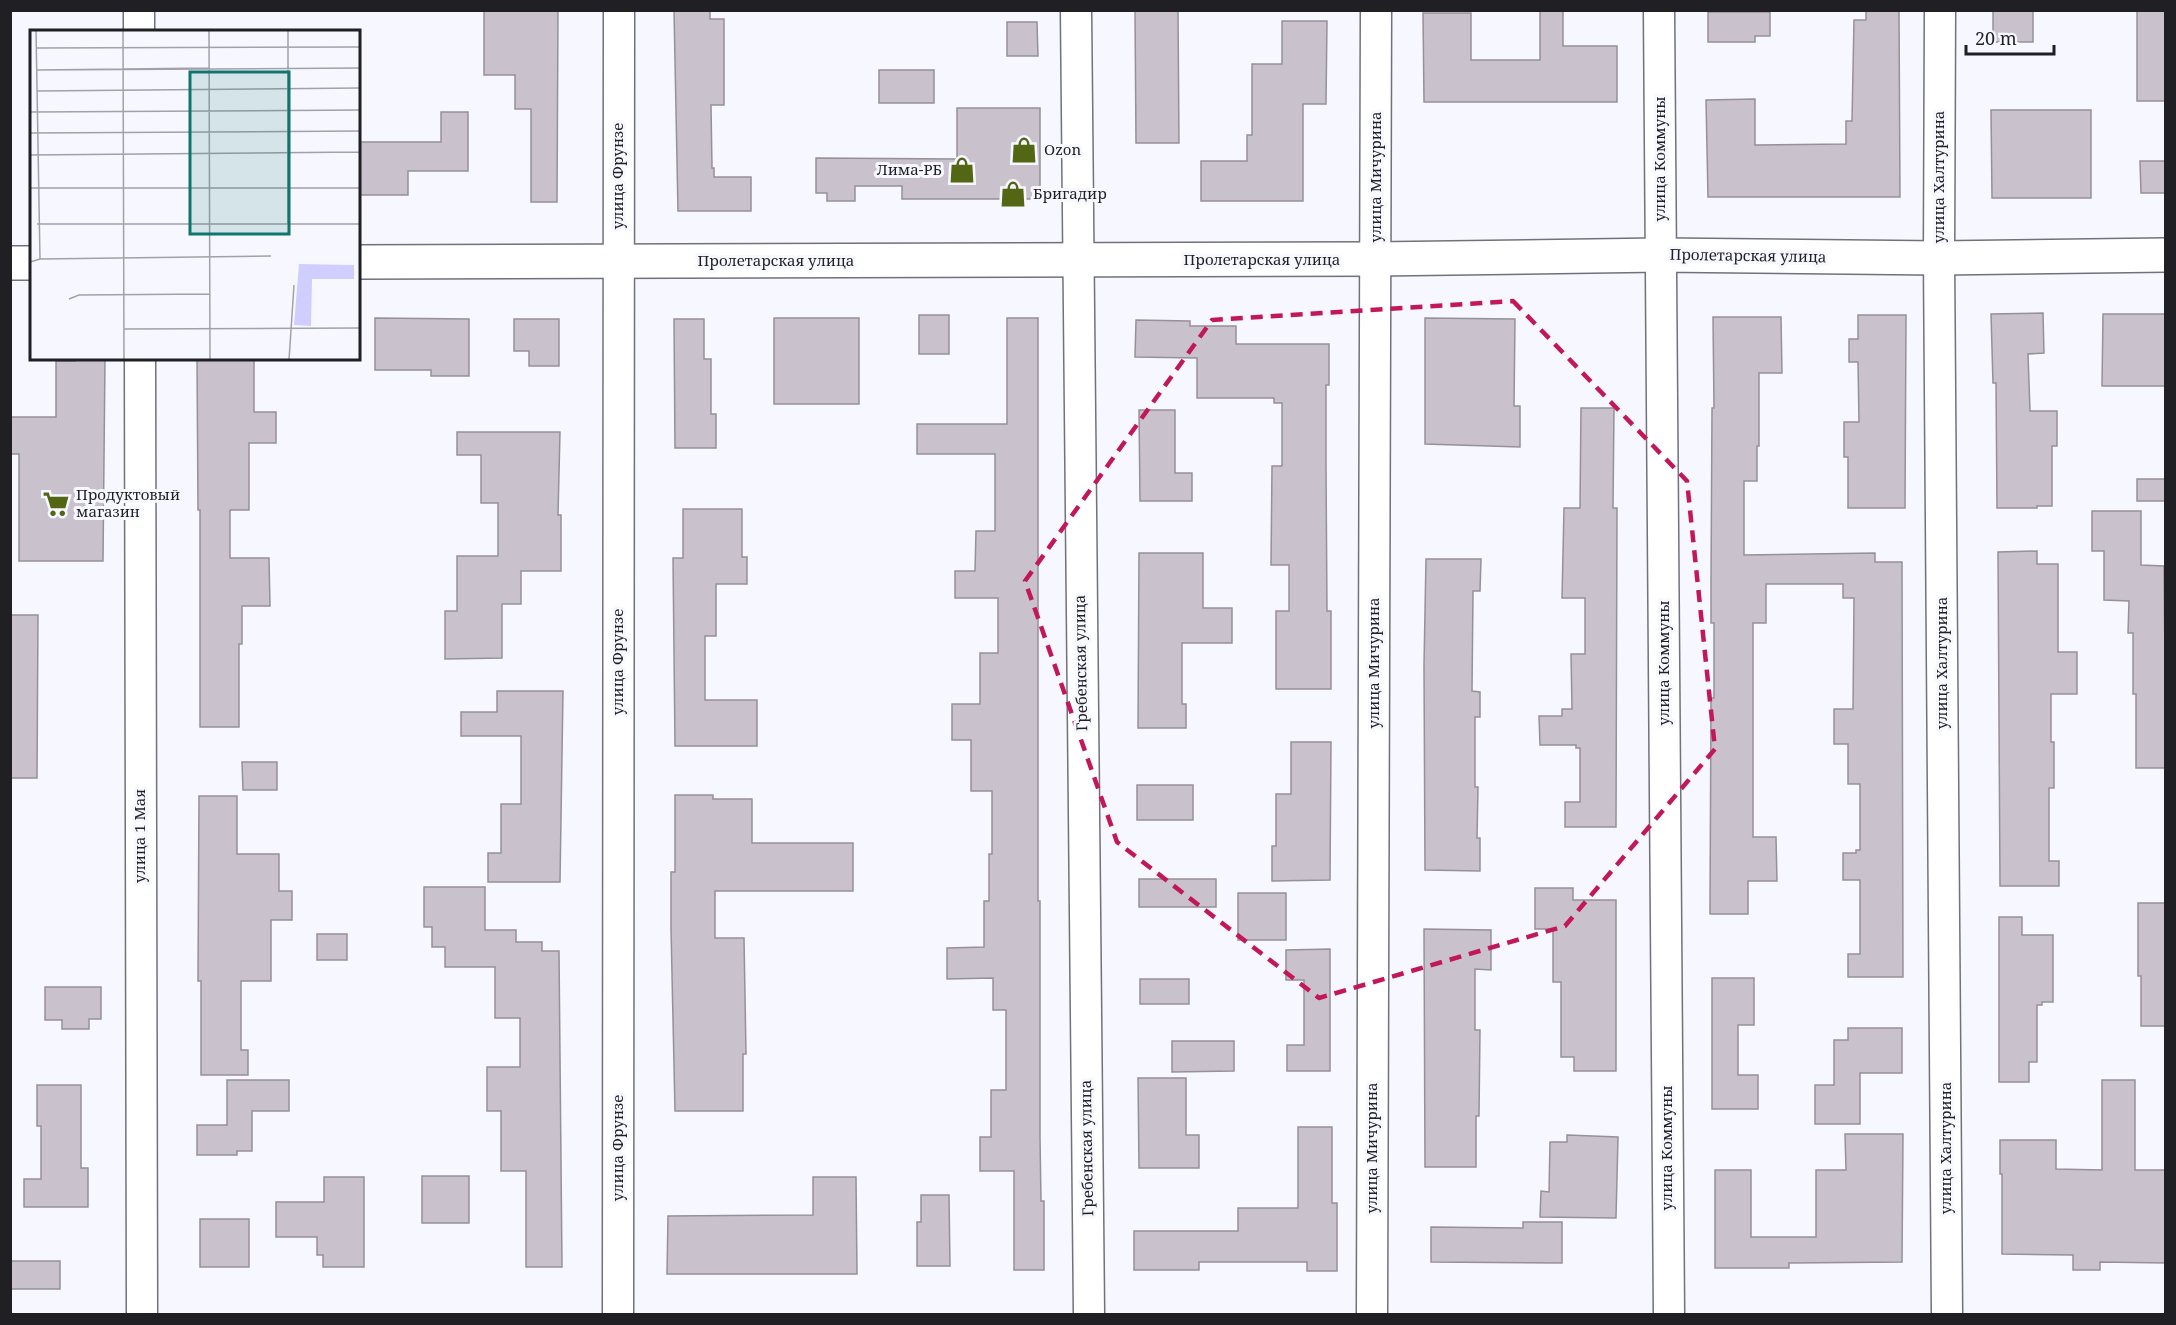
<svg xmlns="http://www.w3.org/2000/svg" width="2176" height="1325" font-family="'Noto Serif',serif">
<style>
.building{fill:#c9c2cc;stroke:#969099;stroke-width:1.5}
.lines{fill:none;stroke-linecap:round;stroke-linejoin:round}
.street-casing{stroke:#71717b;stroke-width:33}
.secondary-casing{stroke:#71717b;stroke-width:36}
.street{stroke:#fff;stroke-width:30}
.secondary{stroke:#fff;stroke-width:33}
.marked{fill:none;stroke:#c2185b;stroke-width:4.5;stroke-dasharray:12 8;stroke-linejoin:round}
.labels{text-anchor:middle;stroke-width:6;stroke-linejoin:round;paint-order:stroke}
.poi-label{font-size:15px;fill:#1f1f24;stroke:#f7f7ff;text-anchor:start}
.street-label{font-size:15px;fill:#1f1f24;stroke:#f7f7ff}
.inset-road{fill:none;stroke:#a1a1a7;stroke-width:1.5}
.view{fill:#0f766e;fill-opacity:0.15;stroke:#0f766e;stroke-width:3}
.inset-edge{fill:none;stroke:#1f1f24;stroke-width:3}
</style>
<rect width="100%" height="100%" fill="#f7f7ff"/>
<!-- building -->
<g class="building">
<polygon points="484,10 558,10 557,202 531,202 531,109 515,109 515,75 484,75"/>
<polygon points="674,10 710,10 710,19 724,19 724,105 711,105 712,168 714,168 714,177 751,177 751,211 678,211"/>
<polygon points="1135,10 1178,10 1179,143 1136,143"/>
<polygon points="1540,10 1563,10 1563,46 1617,46 1617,102 1424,102 1423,13 1471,13 1471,60 1540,60"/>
<polygon points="1866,10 1899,10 1900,197 1708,197 1706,100 1755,99 1755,145 1846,144 1846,121 1852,121 1854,20 1866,20"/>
<rect x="1993" y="10" width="40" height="32"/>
<rect x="2137" y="10" width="29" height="91"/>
<polygon points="1708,12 1770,12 1770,36 1755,36 1755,42 1708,42"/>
<polygon points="1282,21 1327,21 1326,104 1303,104 1303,201 1201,201 1201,161 1247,161 1247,135 1252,135 1252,64 1282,64"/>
<polygon points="1007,22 1037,22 1038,56 1007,56"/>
<rect x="879" y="70" width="55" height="33"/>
<polygon points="957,108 1040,108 1040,199 902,199 902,186 855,186 855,201 827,201 827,193 816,193 816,158 957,159"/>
<polygon points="1991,110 2091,110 2091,198 1992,198"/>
<polygon points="441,112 468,112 468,171 408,171 408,195 358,195 358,142 441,142"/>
<polygon points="2140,161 2166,161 2166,193 2141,193"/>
<polygon points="2043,313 2044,353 2028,354 2030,411 2057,411 2057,446 2052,446 2052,506 2037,506 2037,508 1997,508 1996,383 1993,383 1991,314"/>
<polygon points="2103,314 2166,314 2166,386 2102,386"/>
<rect x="919" y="315" width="30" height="39"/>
<polygon points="1858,315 1906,315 1905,508 1848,508 1848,457 1844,457 1844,422 1859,422 1858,362 1849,362 1849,339 1858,339"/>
<polygon points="1713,317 1781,317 1782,373 1759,373 1759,446 1757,446 1757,481 1744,481 1744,555 1875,553 1875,562 1902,562 1903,977 1848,977 1848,954 1860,954 1860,880 1843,880 1843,853 1856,853 1856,850 1860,850 1860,784 1848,784 1848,744 1834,744 1834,709 1853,709 1854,598 1843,598 1843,584 1766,584 1766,623 1753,623 1753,837 1776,837 1777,881 1748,881 1748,914 1710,914 1711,698 1714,698 1714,623 1711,623 1711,584 1712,408 1714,408"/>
<polygon points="375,318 469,319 469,376 431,376 431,370 375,370"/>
<rect x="774" y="318" width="85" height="86"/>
<polygon points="1007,318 1038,318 1038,901 1040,901 1040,1137 1041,1201 1044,1201 1044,1270 1014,1270 1014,1171 980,1171 980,1137 991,1137 991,1090 1006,1090 1006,1010 993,1010 993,978 947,979 947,948 984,947 984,901 989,901 989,854 992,854 992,791 971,791 971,740 952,740 952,704 980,704 980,653 998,653 998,598 955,598 955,571 975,571 976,531 995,531 995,454 917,454 917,424 1007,424"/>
<polygon points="1425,318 1515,319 1514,406 1520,406 1520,447 1425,444"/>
<polygon points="514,319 559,319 559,366 529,366 529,351 514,351"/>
<polygon points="674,319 704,319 704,359 711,359 711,414 716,414 716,448 675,448"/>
<polygon points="1136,320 1190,321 1190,326 1236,326 1236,344 1329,344 1329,385 1326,385 1326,466 1327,611 1331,611 1331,689 1276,689 1276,611 1289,611 1289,565 1271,565 1272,466 1282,466 1282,403 1274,403 1274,398 1197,398 1197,358 1135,357"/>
<polygon points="75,358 105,358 103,561 19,561 19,454 10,454 10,417 56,417 56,361 75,361"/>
<polygon points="197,358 254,358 254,412 276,412 276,443 249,443 249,510 230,510 230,558 269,558 270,606 242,606 242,644 239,644 239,727 200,727 200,510 198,510"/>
<polygon points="1581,408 1614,408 1613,508 1617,508 1616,827 1565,827 1565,802 1580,802 1580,748 1576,748 1576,745 1540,745 1539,716 1562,716 1562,709 1572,709 1571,654 1585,654 1585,598 1562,598 1564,508 1580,508"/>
<polygon points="1139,410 1175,410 1175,473 1192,473 1192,501 1140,501"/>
<polygon points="457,432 560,432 558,515 561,515 561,571 521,571 521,604 502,604 502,658 445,659 445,611 457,611 457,556 498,556 498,503 481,503 481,455 457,455"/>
<rect x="2137" y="479" width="29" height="22"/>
<polygon points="683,509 742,509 742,557 747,557 747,584 716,584 716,636 705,636 705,700 757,700 757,746 675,746 673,558 683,558"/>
<polygon points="2092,511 2141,511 2141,565 2164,566 2166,768 2136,768 2136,694 2133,694 2133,633 2128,633 2129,601 2104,600 2104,551 2092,551"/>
<polygon points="2037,551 2037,564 2058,564 2058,652 2077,652 2077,694 2051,694 2051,742 2054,742 2054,788 2049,788 2049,861 2059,861 2059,886 2000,886 1998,552"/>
<polygon points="1139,553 1203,553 1203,608 1232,608 1232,643 1182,643 1182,704 1186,704 1186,728 1138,728"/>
<polygon points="1426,559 1481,559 1480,591 1473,591 1472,691 1480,692 1480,717 1475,717 1475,787 1478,787 1477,838 1480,838 1480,871 1425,870 1424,665"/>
<polygon points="10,615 38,615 37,778 10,778"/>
<polygon points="497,691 563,691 560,882 488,882 488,853 501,853 501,804 521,804 521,736 461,736 461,712 497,712"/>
<polygon points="1291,742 1331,742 1330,880 1272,881 1272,846 1276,846 1276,794 1291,794"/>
<polygon points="242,762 277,762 277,790 243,790"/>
<rect x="1137" y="785" width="56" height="35"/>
<polygon points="675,795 713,795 713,799 752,799 752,843 853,843 853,891 715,891 715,938 744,938 746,1054 743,1054 743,1111 675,1111 671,928 671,872 675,872"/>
<polygon points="199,796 237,796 237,854 279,854 279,891 292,891 292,920 271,920 271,981 241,981 241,1050 248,1050 248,1075 201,1075 201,981 198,981"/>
<rect x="1139" y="879" width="77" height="28"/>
<polygon points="424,887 485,887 485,930 516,930 516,942 542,942 542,951 559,951 562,1267 526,1267 526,1171 501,1171 501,1111 487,1111 487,1067 520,1067 520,1018 495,1018 495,967 445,967 445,947 432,947 432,927 424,927"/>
<polygon points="1535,888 1573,888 1573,900 1616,900 1616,1071 1574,1071 1574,1057 1561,1057 1561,982 1553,982 1553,929 1535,929"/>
<rect x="1238" y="893" width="48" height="47"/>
<polygon points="2138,903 2166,903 2166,1026 2141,1026 2141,976 2138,976"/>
<polygon points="1999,917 2022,917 2022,935 2053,935 2053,1002 2042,1002 2042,1005 2037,1005 2037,1062 2029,1062 2029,1082 1999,1082"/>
<polygon points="1424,929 1491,930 1491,970 1475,969 1475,1030 1480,1030 1479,1116 1476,1116 1476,1167 1425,1167"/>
<rect x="317" y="934" width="30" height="26"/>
<polygon points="1330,949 1330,1071 1287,1071 1287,1045 1304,1045 1304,980 1286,980 1286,950"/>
<polygon points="1712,978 1754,978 1754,1025 1738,1025 1738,1075 1758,1075 1758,1109 1712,1109"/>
<rect x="1140" y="979" width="49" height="25"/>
<polygon points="45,987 101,987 101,1019 89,1019 89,1029 62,1029 62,1020 45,1020"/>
<polygon points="1848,1028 1902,1028 1902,1073 1860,1073 1860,1124 1815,1124 1815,1085 1834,1085 1834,1040 1848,1040"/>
<polygon points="1172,1041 1234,1041 1234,1071 1172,1072"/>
<polygon points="1138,1078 1186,1078 1186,1135 1199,1135 1199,1168 1139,1168"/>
<polygon points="227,1080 289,1080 289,1111 252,1111 252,1151 237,1151 237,1155 197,1155 197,1125 227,1125"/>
<polygon points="2102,1080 2135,1080 2135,1170 2166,1170 2166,1263 2100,1262 2100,1270 2073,1270 2073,1255 2002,1254 2002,1174 2000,1174 2000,1140 2056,1140 2056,1169 2102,1170"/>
<polygon points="37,1085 81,1085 81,1168 88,1168 88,1207 24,1207 24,1179 41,1179 41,1126 37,1126"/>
<polygon points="1298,1127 1332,1127 1332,1203 1337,1203 1337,1271 1307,1271 1307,1262 1199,1262 1199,1270 1134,1270 1134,1231 1238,1231 1238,1208 1298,1208"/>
<polygon points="1845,1134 1903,1134 1902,1262 1789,1263 1789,1268 1715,1268 1715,1170 1751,1170 1751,1237 1816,1237 1816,1170 1846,1170"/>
<polygon points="1567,1135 1618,1137 1616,1218 1540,1217 1541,1191 1549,1192 1550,1142 1567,1142"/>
<rect x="422" y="1176" width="47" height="47"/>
<polygon points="324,1177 364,1177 364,1267 323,1267 323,1255 317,1255 317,1237 276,1237 276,1202 324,1202"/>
<polygon points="813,1177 856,1177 857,1274 667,1274 668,1216 813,1215"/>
<polygon points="921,1195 949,1195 950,1266 917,1266 917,1222 921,1222"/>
<rect x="200" y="1219" width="49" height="48"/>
<polygon points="1523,1222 1562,1222 1562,1263 1431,1262 1431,1227 1523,1228"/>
<rect x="10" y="1261" width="50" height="28"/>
</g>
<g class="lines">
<!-- street casing -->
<g class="street-casing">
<g id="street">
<polyline points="139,10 139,32"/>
<polyline points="1076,10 1089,1314"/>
<polyline points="1659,10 1669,1314"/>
<polyline points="1940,10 1939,258 1947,1314"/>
<polyline points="140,358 142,1314"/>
<polyline points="618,1314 619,10"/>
<polyline points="1372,1314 1376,10"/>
</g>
</g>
<!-- secondary casing -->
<g class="secondary-casing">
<g id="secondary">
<polyline points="358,262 1375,259 1660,255 1939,258 2166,255"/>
<polyline points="10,263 32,263"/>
</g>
</g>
<!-- street -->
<use href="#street" class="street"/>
<!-- secondary -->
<use href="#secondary" class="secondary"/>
</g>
<!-- marked area -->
<path class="marked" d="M 1513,301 L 1687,481 L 1715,749 L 1565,926 L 1319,998 L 1117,842 L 1025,581 L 1212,320 Z"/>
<!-- icons -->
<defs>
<g id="shop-bare" transform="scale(2.07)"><path d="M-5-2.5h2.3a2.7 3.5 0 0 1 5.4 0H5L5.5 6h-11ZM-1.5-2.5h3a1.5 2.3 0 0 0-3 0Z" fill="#526613" stroke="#f7f7ff" stroke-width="2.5" paint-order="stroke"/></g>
<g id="supermarket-bare" transform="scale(2.07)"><path d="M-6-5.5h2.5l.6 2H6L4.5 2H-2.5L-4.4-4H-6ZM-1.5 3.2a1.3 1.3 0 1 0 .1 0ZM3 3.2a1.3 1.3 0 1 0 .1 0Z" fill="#526613" stroke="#f7f7ff" stroke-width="2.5" paint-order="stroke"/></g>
</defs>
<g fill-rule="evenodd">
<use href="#shop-bare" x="1024" y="150"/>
<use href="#shop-bare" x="962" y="170"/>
<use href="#shop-bare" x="1013" y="194"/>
<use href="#supermarket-bare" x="56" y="504"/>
</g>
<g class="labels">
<!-- poi labels -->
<g class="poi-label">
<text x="1044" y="155">Ozon</text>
<text x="942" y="175" text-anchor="end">Лима-РБ</text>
<text x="1033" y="199">Бригадир</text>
<text x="76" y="500">Продуктовый<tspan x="76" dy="17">магазин</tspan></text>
</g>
<!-- street labels -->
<g class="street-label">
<text transform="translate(1660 159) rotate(-90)" y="5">улица Коммуны</text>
<text transform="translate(618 176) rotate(-90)" y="5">улица Фрунзе</text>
<text transform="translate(1376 177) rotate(-90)" y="5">улица Мичурина</text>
<text transform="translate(1939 177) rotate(-90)" y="5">улица Халтурина</text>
<text transform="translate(1748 256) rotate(1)" y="5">Пролетарская улица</text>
<text x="1262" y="265">Пролетарская улица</text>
<text x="776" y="266">Пролетарская улица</text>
<text transform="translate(618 662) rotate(-90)" y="5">улица Фрунзе</text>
<text transform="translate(1081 663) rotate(-91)" y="5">Гребенская улица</text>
<text transform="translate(1374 663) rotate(-90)" y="5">улица Мичурина</text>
<text transform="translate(1664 663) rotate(-90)" y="5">улица Коммуны</text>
<text transform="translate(1942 663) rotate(-90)" y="5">улица Халтурина</text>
<text transform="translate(140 836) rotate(-90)" y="5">улица 1 Мая</text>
<text transform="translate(618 1148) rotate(-90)" y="5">улица Фрунзе</text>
<text transform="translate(1087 1148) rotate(-91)" y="5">Гребенская улица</text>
<text transform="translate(1372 1148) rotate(-90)" y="5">улица Мичурина</text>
<text transform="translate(1667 1148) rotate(-90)" y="5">улица Коммуны</text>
<text transform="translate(1946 1148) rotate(-90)" y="5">улица Халтурина</text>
</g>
</g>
<!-- overview -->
<g transform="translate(30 30)">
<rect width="330" height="330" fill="#f7f7ff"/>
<path d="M 269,234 L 324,235 L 324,249 L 282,249 L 281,296 L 264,295 Z" fill="#cfcefe"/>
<path class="inset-road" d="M 6,0 L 10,229M 93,0 L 94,330M 179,0 L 180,330M 7,18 L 330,17M 7,40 L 330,38M 8,40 L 179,38M 7,61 L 330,58M 0,82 L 330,80M 0,103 L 330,101M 330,115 L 330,175M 0,125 L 330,122M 0,158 L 330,158M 258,193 L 258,0M 7,194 L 330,194M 0,232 L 10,229 L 241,226M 39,269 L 49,265 L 180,264M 94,299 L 330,298M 259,330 L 264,255"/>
<path class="view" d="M 160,42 L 259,42 L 259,204 L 160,204 Z"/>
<rect width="330" height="330" class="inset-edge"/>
</g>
<!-- border -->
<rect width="2176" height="1325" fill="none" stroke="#1f1f24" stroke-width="24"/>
<!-- scale -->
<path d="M1966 45v9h88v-9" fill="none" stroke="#1f1f24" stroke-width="3"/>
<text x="1975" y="45" font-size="18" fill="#1f1f24" stroke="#f7f7ff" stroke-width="4.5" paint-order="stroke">20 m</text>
</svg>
